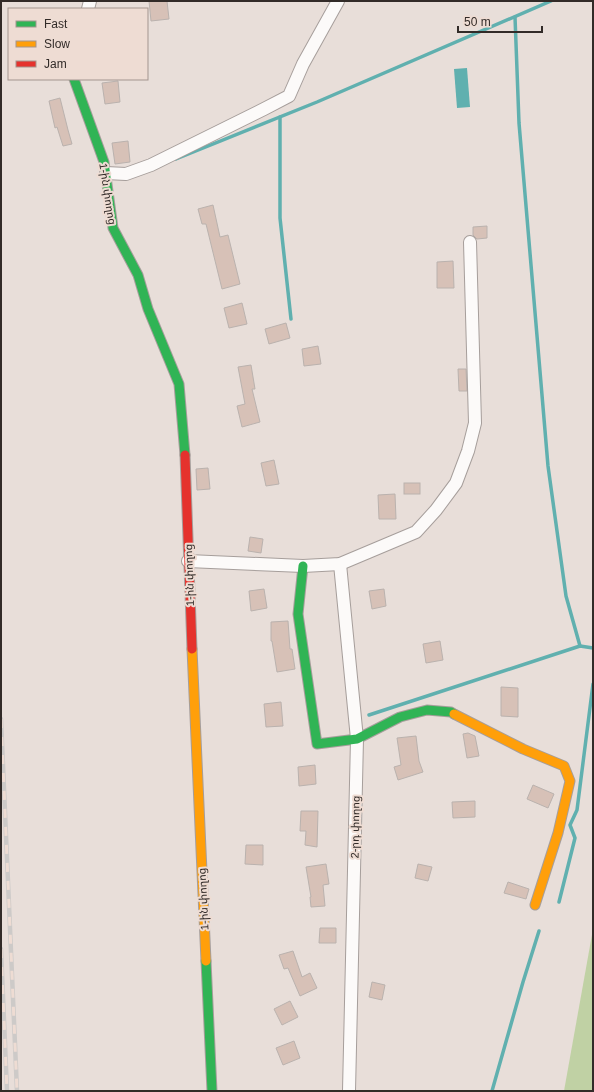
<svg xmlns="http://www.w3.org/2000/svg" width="594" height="1092" font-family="Arial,'Noto Sans Armenian',sans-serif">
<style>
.green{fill:#c0d1a4}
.water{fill:#60b0af}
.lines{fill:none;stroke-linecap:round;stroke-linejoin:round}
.stream{stroke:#60b0af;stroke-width:3.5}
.building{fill:#d7c1b7;stroke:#bab2ae}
.street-casing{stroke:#a69e9b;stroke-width:14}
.fast-casing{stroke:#a69e9b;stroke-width:11}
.slow-casing{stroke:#a69e9b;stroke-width:11}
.jam-casing{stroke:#a69e9b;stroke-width:11}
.street{stroke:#fcfaf9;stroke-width:12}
.fast{stroke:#30b455;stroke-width:9}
.slow{stroke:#ff9f0a;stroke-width:9}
.jam{stroke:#e5322d;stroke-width:9}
.rail-casing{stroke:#cdcac8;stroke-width:4.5}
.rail{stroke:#eedcd3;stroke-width:3;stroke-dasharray:9;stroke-linecap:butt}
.labels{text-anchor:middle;stroke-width:4;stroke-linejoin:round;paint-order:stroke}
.street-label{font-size:11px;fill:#322b28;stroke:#eedcd3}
</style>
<rect width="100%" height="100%" fill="#e8ded9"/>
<!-- green -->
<polygon class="green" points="593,929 593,1091 564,1091"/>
<!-- water -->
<polygon class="water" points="467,68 470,107 457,108 454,69"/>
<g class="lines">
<!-- stream -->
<g class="stream">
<polyline points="515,17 519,123 548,466 566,596 580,646"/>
<polyline points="280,117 280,218 291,319"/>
<polyline points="176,159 317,102 551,1"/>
<polyline points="369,715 580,646 593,648"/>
<polyline points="559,902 575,838 570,825 577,810 593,684"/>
<polyline points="492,1091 523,982 539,931"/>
</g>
</g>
<!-- building -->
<g class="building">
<polygon points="149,1 167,1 169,19 151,21"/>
<polygon points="118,81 120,102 105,104 102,83"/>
<polygon points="60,98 68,130 72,144 63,146 57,127 55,128 49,101"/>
<polygon points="128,141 130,162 115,164 112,143"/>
<polygon points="213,205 220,237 228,235 240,284 222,289 206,224 202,224 198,209"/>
<polygon points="487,226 487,238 477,239 473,235 473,227"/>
<polygon points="453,261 454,288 437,288 437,262"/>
<polygon points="242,303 247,324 229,328 224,308"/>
<polygon points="286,323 290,338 269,344 265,329"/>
<polygon points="318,346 321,364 304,366 302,349"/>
<polygon points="251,365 255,389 252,389 260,422 242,427 237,406 245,404 238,367"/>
<polygon points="458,369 466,369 467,391 459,391"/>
<polygon points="274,460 279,484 266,486 261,463"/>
<polygon points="208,468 210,489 197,490 196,469"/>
<rect x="404" y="483" width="16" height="11"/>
<polygon points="395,494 396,519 379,519 378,495"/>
<polygon points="250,537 263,539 261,553 248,551"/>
<polygon points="264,589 267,608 251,611 249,591"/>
<polygon points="384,589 386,606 372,609 369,591"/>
<polygon points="288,621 290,649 292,649 295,669 277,672 272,641 271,641 271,622"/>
<polygon points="440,641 443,660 426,663 423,644"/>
<polygon points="501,687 518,688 518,717 501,716"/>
<polygon points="281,702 283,726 266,727 264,704"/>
<polygon points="468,733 475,736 479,756 467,758 463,734"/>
<polygon points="416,736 419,761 423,772 398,780 394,767 401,765 397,738"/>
<polygon points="315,765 316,784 299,786 298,767"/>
<polygon points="533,785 554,794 548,808 527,799"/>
<polygon points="475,801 475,817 453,818 452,802"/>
<polygon points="301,811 318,811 317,847 305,845 306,831 300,831"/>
<polygon points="246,845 263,845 263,865 245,864"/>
<polygon points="326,864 329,884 323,885 325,906 311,907 310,897 311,897 306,867"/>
<polygon points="418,864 432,867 428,881 415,878"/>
<polygon points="508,882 529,889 526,899 504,893"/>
<polygon points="320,928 336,928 336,943 319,943"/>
<polygon points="293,951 302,977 310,973 317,988 300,996 288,968 284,969 279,955"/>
<polygon points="372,982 385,985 382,1000 369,997"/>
<polygon points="290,1001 298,1017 282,1025 274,1009"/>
<polygon points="294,1041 300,1058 283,1065 276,1048"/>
</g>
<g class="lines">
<!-- street casing -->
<g class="street-casing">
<g id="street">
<polyline points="88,9 90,1"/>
<polyline points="106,173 126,174 151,165 264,109 289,96 303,64 338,1"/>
<polyline points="188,561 303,566 340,564 416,532 436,510 456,483 468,451 475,423 470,242"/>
<polyline points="340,564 357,739 349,1091"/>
</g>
</g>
<!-- fast casing -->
<g class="fast-casing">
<g id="fast">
<polyline points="74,79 104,162 113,228 138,275 148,309 179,384 185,455"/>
<polyline points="303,566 298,614 317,744 357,739 400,717 427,710 451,712 454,714"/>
<polyline points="206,961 212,1091"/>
</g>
</g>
<!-- slow casing -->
<g class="slow-casing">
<g id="slow">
<polyline points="192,649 206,961"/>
<polyline points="454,714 523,749 564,766 570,781 558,833 535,905"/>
</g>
</g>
<!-- jam casing -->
<g class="jam-casing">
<polyline id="jam" points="185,455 192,649"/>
</g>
<!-- street -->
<use href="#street" class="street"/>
<!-- fast -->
<use href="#fast" class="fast"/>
<!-- slow -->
<use href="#slow" class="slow"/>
<!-- jam -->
<use href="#jam" class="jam"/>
<!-- rail casing -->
<g class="rail-casing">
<g id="rail">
<polyline points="1,719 17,1091"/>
<polyline points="1,949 7,1091"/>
</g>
</g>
<!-- rail -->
<use href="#rail" class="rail"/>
</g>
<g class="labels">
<!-- street labels -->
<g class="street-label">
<text transform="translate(108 194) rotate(81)" y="4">1-ին փողոց</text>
<text transform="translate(189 575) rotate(-92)" y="4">1-ին փողոց</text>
<text transform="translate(355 827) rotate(-89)" y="4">2-րդ փողոց</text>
<text transform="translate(203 899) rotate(-93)" y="4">1-ին փողոց</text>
</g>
</g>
<!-- border -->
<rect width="594" height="1092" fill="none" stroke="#322b28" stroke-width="4"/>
<!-- legend -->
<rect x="8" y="8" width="140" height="72" fill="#eedcd3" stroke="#a3958f"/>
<rect x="16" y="21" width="20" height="6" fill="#30b455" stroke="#a3958f"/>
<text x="44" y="28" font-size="12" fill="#322b28">Fast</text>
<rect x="16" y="41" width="20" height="6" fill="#ff9f0a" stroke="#a3958f"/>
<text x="44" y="48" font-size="12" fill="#322b28">Slow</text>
<rect x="16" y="61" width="20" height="6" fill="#e5322d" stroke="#a3958f"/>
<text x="44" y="68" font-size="12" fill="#322b28">Jam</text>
<!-- scale -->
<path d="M458 26v6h84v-6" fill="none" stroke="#322b28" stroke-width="2"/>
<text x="464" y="26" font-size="12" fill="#322b28" stroke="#eedcd3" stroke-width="3" paint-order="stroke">50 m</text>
</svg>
